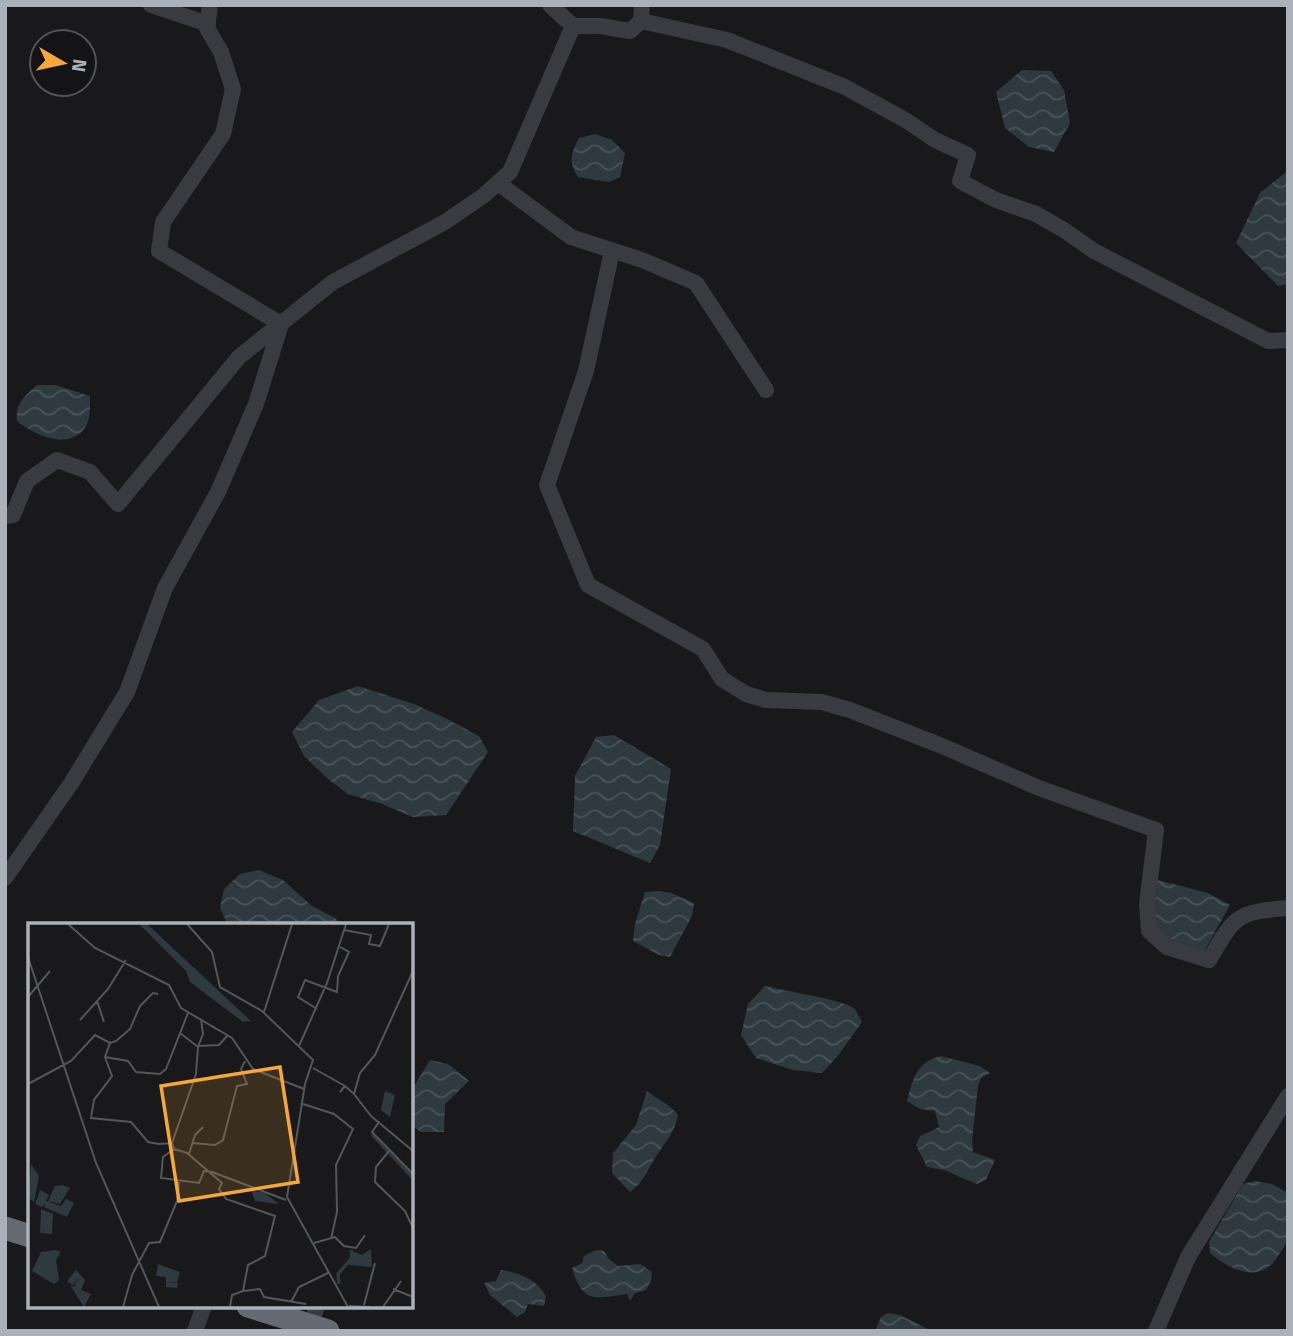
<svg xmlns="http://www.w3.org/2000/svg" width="1293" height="1336" font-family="'Fira Sans',sans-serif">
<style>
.water{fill:url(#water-waves)}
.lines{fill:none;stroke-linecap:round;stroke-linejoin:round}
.minor{stroke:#3a3b41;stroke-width:16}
.highway{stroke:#666a72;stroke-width:23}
.inset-river{fill:none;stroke:#2f3940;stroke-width:3.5}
.inset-road{fill:none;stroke:#53565b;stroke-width:2}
.view{fill:#f5a838;fill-opacity:0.15;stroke:#f5a838;stroke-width:3.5}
.inset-edge{fill:none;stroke:#abb1bb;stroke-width:3.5}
</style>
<defs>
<pattern id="water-waves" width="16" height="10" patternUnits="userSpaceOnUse" patternTransform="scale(1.75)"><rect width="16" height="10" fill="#2f3940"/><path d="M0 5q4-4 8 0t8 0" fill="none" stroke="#4a535a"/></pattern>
</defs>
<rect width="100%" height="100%" fill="#19191b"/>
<!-- water -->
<g class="water">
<polygon points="1022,70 1051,71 1064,90 1070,123 1054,152 1029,147 1005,128 996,92"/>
<path d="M 595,134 L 612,140 L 625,153 L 620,177 L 609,182 L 578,177 C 568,162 571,153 579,138 Z"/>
<polygon points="1286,172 1288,284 1278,286 1236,243 1260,193"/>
<path d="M 37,385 L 55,385 L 90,396 C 90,405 91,415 87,424 C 73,453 34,435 17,421 C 15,403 25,396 37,385 Z"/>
<polygon points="358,686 414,704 445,718 479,736 488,752 446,815 413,817 382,804 348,794 328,779 304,756 292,732 319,700"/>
<polygon points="614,735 671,769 660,845 650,863 573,831 575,776 596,737"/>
<polygon points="259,870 283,880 312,906 335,918 342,925 228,925 220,908 224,889 240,874"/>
<polygon points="1154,879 1208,893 1230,905 1205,950 1197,951 1159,934 1149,909"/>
<polygon points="660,891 671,893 694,903 692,916 670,957 659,955 633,941 635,924 645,892"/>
<polygon points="765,986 828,999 848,1005 855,1009 862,1022 837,1057 822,1073 793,1070 756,1058 741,1035 748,1004"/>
<path d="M 941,1056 L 980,1066 L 990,1073 L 981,1078 L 978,1086 L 972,1140 L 973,1152 L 995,1160 L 986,1180 L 977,1184 L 944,1170 L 927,1167 L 916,1145 L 920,1136 L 939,1127 L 935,1111 L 920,1109 L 907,1101 C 913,1079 916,1062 941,1056 Z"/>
<polygon points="430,1060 448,1064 469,1081 445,1104 444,1132 421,1132 411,1125 411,1091"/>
<path d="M 647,1091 C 657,1099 671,1105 678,1115 C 675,1132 666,1141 657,1155 C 647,1170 645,1181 630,1192 L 612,1173 L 613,1153 L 636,1125 Z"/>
<path d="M 1255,1181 L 1272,1184 L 1288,1193 C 1288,1207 1290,1222 1288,1236 C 1287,1243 1282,1250 1278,1256 C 1261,1285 1230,1270 1210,1253 L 1209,1242 L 1243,1184 Z"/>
<path d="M 596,1250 L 604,1251 L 609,1259 L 618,1266 L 640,1264 L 652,1272 L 651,1281 L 646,1290 L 635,1293 L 630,1301 L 627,1294 C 596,1298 583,1305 572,1268 L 582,1263 L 584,1256 Z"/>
<path d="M 501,1270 C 520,1273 536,1279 546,1296 L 544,1306 L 528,1304 L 525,1312 L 517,1317 L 490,1295 L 484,1283 L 496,1281 Z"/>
<polygon points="888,1313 900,1315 932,1331 875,1331 881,1317"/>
</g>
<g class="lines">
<!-- minor -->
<g class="minor">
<polyline points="151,5 208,24"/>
<polyline points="550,5 573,26"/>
<polyline points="642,5 641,21 727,40 845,87 907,121 935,140 968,155 960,181 996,200 1036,214 1064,230 1094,251 1268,341 1288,340"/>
<polyline points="498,183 571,237 642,260 696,283 766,390"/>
<path d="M 612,251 L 586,371 L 547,485 L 588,585 L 703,649 L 722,679 L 746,694 L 766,700 L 822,702 L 850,710 L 942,746 L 1039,788 L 1156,830 L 1147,904 L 1149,931 L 1167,947 L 1209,960 C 1235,916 1236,912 1288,908"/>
<polyline points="5,516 13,515 27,481 57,460 90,472 118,504 239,357 333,282 445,222 483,196 510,172 573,26 600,26 630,31 641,21"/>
<polyline points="5,878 72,782 127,692 165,588 218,492 256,404 281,324 159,251 163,222 223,134 233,89 221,52 207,28 210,5"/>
<polyline points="311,1325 317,1306"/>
<polyline points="195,1331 204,1306"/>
<polyline points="1156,1331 1188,1257 1288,1096"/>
</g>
<!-- highway -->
<g class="highway">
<polyline points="5,1228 30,1236"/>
<polyline points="248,1306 328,1331"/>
</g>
</g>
<!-- overview -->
<g transform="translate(28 923)">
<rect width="385" height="385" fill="#19191b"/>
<path d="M 111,1 L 119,1 L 223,98 L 215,99 L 162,59 L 158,48 ZM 357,168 L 367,172 L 362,194 L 353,187 ZM 3,241 L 11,253 L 6,279 L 0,275 ZM 34,262 L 42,265 L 32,281 L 20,278 L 27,263 ZM 12,267 L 21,272 L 18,278 L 33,283 L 38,276 L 46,280 L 39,294 L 16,284 L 17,280 L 14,284 L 7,281 ZM 223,267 L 237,270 L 251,281 L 227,278 ZM 13,286 L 25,291 L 24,311 L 12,310 ZM 343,326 L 344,344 L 321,342 L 324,328 L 334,332 ZM 28,327 L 33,329 L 28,337 L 31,357 L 26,361 L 4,348 L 13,329 ZM 130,341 L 152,349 L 149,359 L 140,359 L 150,360 L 149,365 L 138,364 L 138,354 L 128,353 ZM 48,347 L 57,357 L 53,367 L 63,371 L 56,384 L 42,362 L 46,364 L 50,354 L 45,362 L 39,358 Z" fill="#2f3940"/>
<path class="inset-river" d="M 344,211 L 385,255M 311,361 L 310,351 L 324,335 L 323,327"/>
<path class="inset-road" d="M 40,1 L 67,25 L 141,62 L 153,85 L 204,115 L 225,146 L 276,166M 159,1 L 184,29 L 192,64 L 234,88 L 285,137 L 277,161 L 259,274 L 320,384M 316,7 L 343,12 L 341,21 L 352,23 L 361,1M 0,34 L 68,240 L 131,384M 310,53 L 321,29 L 312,24M 0,74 L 22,48M 69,78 L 76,99M 289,86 L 270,74 L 277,57 L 309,69 L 310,53M 236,89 L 264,1M 52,97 L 80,66 L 98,37M 152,110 L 170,124 L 175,111 L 173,96M 82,120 L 77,134 L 84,153 L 66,177 L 63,195 L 103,199 L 120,219 L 131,221 L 144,220 L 168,151 L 170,124M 171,123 L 191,122 L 199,113M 271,123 L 299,60 L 318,1M 77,134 L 100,138 L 108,149 L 132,151 L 138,146 L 160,90M 285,145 L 317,163M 0,161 L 43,138 L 67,112 L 82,120 L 88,118 L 102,106 L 112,83 L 125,70 L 130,71M 312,169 L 317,163 L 326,171 L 332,150 L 347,132 L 385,48M 326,171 L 343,193 L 385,228M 275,181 L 306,191 L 325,206 L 308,242 L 309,289 L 303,316M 351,199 L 344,209 L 385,251M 144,220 L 146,226 L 159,230 L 194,260 L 191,266 L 198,276 L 247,293 L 237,333 L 220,342 L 215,368 L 204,372 L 202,384M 165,220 L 187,222 L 195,217 L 209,163 L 219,161 L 213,146 L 217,138M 146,226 L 135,234 L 133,255 L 171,260 L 176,248 L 184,249 L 258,277M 361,228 L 348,244 L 347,259 L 377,288 L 385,305M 161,231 L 167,212 L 175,204M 286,320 L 307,314 L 316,323 L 328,325 L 337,312M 365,366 L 385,374M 215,368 L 232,366 L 236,374 L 278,381M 263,379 L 271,364 L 300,350M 336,382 L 347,340M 321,383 L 343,384M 95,384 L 104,352 L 121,320 L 132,319 L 149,278 L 151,259M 355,384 L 373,358"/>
<path class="view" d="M 252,144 L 270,259 L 151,278 L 133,163 Z"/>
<rect width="385" height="385" class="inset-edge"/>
</g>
<!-- border -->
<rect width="1293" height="1336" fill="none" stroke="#abb1bb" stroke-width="14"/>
<!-- north arrow -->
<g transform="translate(63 63) rotate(99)"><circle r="33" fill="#141416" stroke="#505358" stroke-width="2"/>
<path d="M0-5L12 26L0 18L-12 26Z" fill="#f5a838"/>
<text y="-10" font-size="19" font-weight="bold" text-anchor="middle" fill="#abb1bb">N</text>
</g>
</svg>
